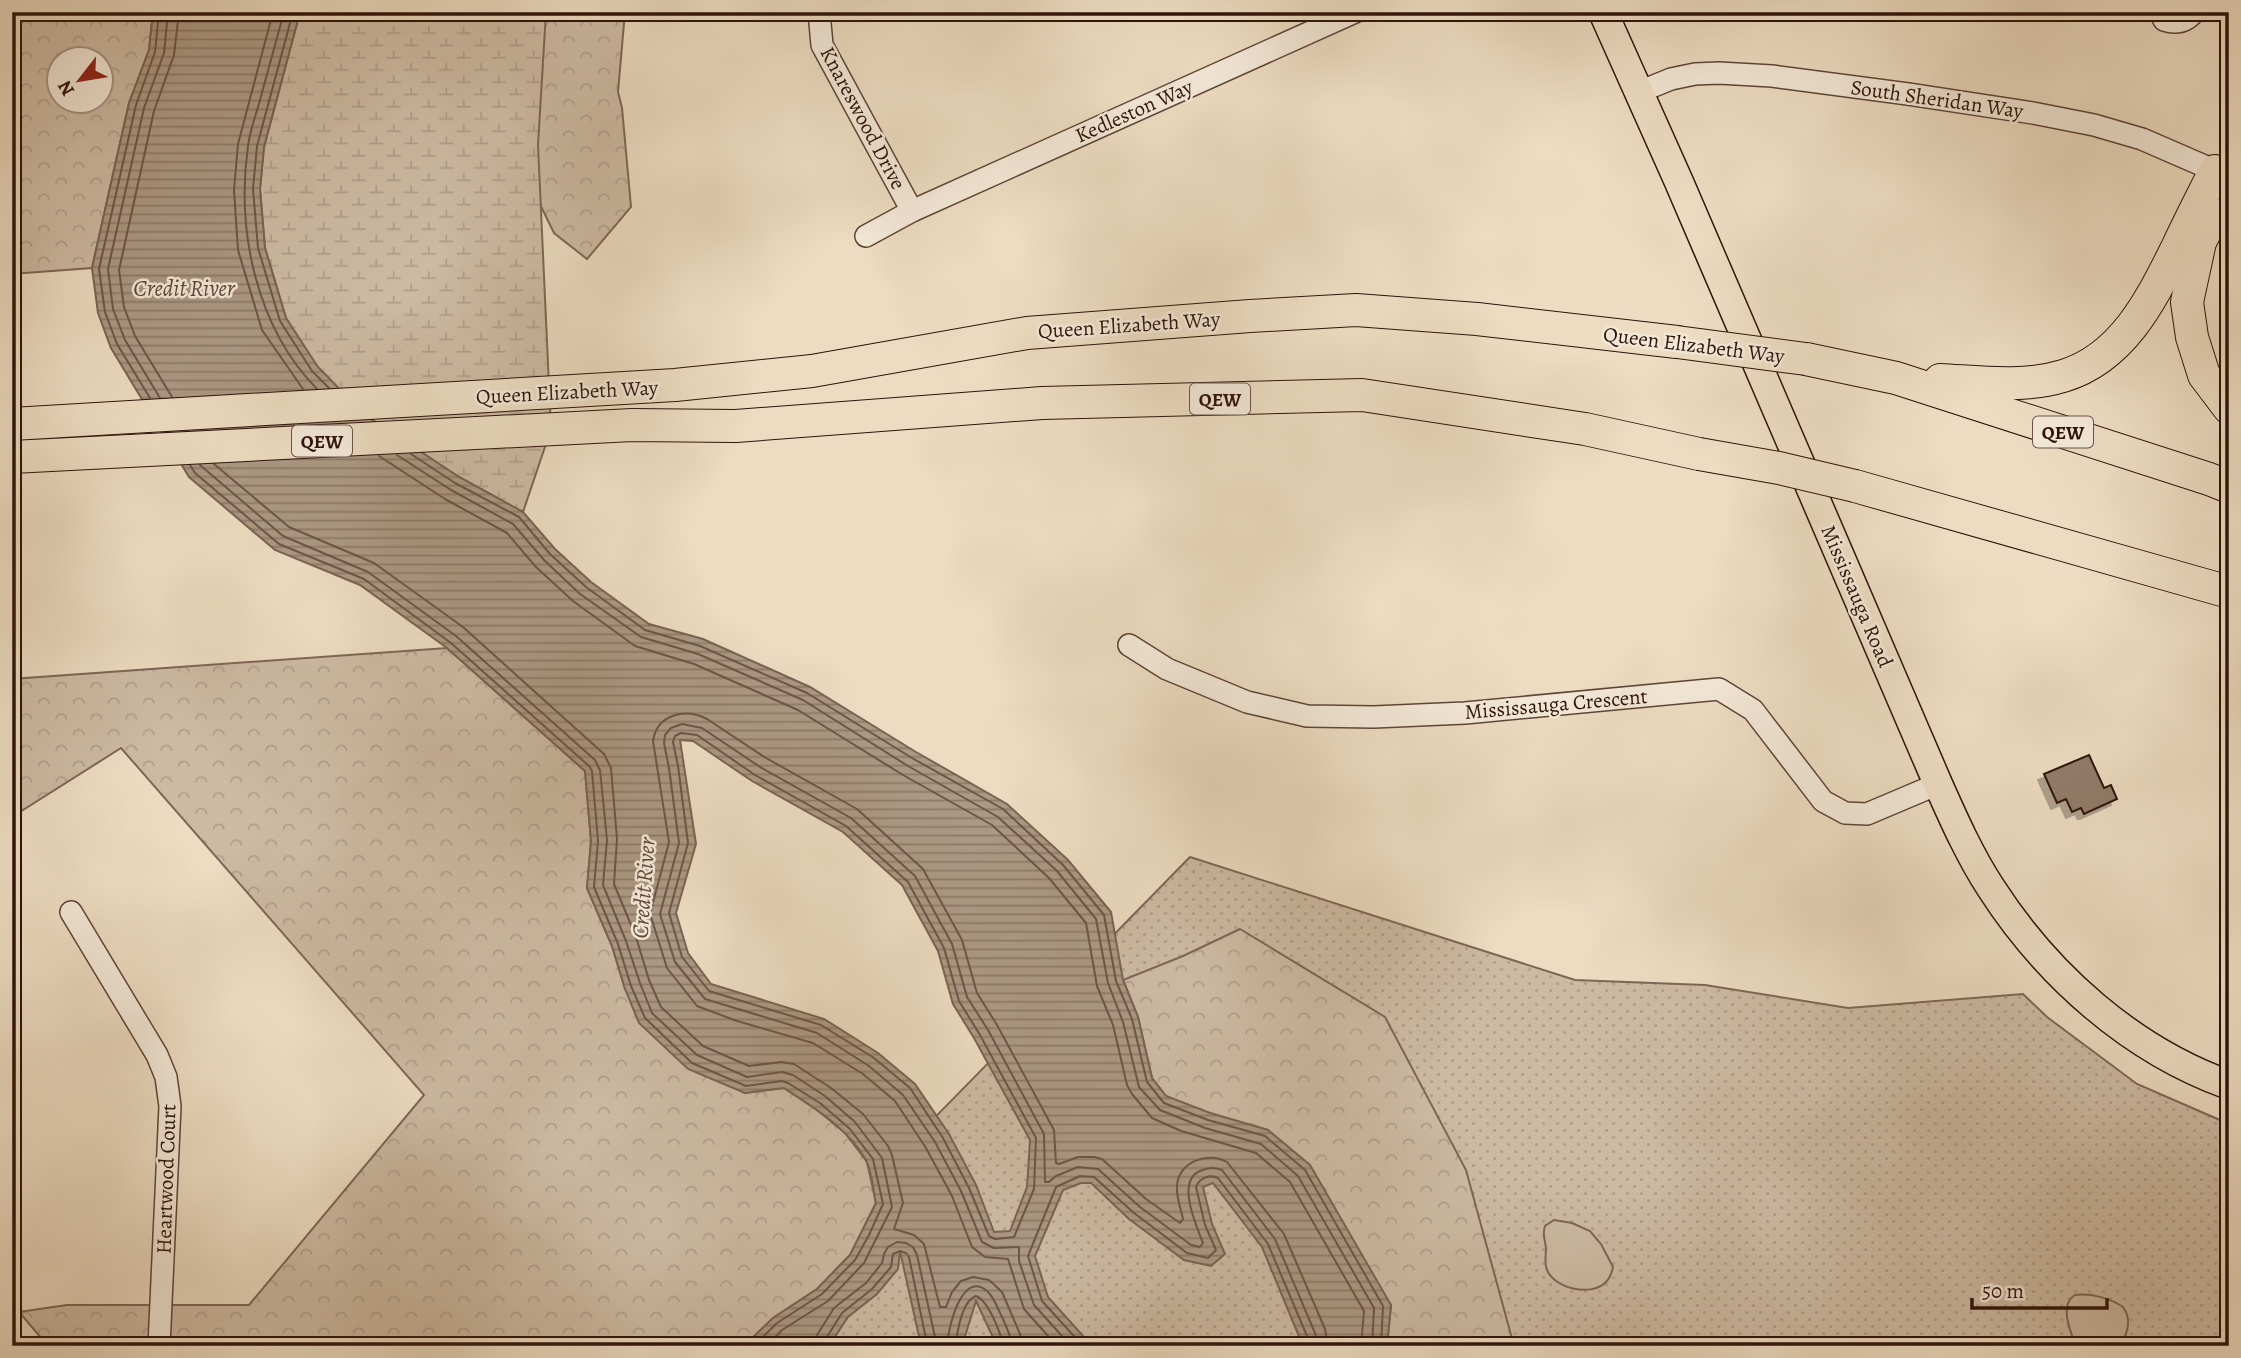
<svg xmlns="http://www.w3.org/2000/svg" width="2241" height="1358" font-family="Alegreya,serif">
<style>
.grass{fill:url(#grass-dots);stroke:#7e6656;stroke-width:2}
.forest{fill:url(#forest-crowns);stroke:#7e6656;stroke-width:2;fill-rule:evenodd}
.wetland{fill:url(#wetland-marsh);stroke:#7e6656;stroke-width:2}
.pitch{fill:#cdbaa3;stroke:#7e6656;stroke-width:2}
.water{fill:url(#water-rules);stroke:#7a6352;stroke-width:2;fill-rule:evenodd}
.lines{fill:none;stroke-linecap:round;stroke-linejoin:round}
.shore{stroke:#6d5646;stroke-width:2}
.building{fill:#917c69;stroke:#2e1309;stroke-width:2;filter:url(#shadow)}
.minor-casing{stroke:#5e4537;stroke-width:24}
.major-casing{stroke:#2e1309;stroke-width:31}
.highway-casing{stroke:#2e1309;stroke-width:34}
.minor{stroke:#f3e8d7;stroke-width:21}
.major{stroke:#eddcc2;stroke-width:28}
.highway{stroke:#eddcc2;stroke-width:32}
.highway-bridge-casing{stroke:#2e1309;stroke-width:34;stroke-linecap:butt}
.highway-bridge{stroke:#eddcc2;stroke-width:32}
.labels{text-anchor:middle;stroke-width:5;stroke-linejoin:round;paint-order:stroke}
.shield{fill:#f3e8d7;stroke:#695347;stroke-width:2}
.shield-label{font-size:19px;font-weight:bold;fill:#2e1309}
.street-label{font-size:21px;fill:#2e1309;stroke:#f3e8d7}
.water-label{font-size:23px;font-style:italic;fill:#60483a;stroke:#f3e8d7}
</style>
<defs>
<pattern id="grass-dots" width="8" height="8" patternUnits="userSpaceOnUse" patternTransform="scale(1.75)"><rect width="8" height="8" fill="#cdbaa3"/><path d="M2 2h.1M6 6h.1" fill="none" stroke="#b09f8b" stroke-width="1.8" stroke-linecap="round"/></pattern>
<pattern id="forest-crowns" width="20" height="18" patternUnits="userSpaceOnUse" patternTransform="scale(1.75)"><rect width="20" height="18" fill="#cdbaa3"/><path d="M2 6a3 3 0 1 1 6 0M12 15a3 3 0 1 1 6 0" fill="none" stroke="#b09f8b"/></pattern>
<pattern id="wetland-marsh" width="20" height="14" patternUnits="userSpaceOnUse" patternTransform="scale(1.75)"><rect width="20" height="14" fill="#cdbaa3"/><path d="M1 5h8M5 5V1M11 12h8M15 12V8" fill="none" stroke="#b09f8b"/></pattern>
<pattern id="water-rules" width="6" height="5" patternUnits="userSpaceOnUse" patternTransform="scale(1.75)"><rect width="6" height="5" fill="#ac9883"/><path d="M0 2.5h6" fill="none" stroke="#8c7b69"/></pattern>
<filter id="shadow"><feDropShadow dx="-6" dy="6" stdDeviation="0" flood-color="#0004"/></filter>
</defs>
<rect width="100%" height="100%" fill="#eddcc2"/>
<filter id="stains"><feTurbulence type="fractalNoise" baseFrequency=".00286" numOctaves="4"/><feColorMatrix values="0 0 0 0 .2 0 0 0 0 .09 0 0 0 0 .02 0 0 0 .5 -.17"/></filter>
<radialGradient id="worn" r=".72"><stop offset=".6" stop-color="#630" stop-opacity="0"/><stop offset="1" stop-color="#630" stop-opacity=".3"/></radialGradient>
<!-- grass -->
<polygon class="grass" points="1190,857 1575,980 1705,985 1848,1008 2023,994 2047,1017 2137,1084 2229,1124 2229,1346 644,1346 806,1249"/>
<!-- forest -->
<g class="forest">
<path d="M 12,12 L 153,12 L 149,50 L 129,103 L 92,268 L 12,274 ZM 60,60 L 102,60 L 102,102 L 60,102 Z"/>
<polygon points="535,12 625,12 618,92 622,108 631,207 587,259 554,233 533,190"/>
<polygon points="447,648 585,771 591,841 587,888 612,946 625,989 745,1093 784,1088 816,1109 845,1133 867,1162 876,1203 850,1255 817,1289 773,1318 744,1346 48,1346 19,1312 67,1305 249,1305 424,1095 121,748 12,817 12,679"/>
<polygon points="1240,929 1385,1017 1466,1170 1514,1346 1387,1346 1391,1305 1268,1130 1189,1107 1166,1096 1152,1078 1138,1017 1123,980 1183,956"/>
</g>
<!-- wetland -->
<polygon class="wetland" points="300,12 546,12 538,145 551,429 523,512 459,477 365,415 317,367 286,318 265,248 260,189 264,147"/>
<!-- pitch -->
<g class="pitch">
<path d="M 1554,1220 L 1572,1223 L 1590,1231 L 1601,1244 L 1613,1267 C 1612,1272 1610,1278 1606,1282 C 1592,1297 1555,1289 1547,1270 C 1544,1263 1546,1256 1546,1248 C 1545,1240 1542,1234 1545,1226 Z"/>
<path d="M 2075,1295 C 2091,1293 2110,1298 2123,1307 C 2132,1319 2128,1333 2120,1346 L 2076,1346 C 2070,1331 2059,1305 2075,1295 Z"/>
</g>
<!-- water -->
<path class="water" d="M 153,12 L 300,12 L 264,147 L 260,189 L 265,248 L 286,318 L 318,367 L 365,415 L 459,477 L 523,512 L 555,549 L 591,582 L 649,624 L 703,639 L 810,687 L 916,752 L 1007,804 L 1068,860 L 1111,912 L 1123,980 L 1138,1017 L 1152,1078 L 1166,1096 L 1210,1113 L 1268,1130 L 1310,1165 L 1391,1305 L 1387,1346 L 1303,1346 L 1262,1247 L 1213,1183 L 1203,1187 L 1212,1224 L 1225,1254 L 1211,1266 L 1184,1260 L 1129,1219 L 1091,1183 L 1081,1183 L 1063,1190 L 1035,1256 L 1048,1297 L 1092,1346 L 997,1346 L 976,1301 L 962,1346 L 918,1346 L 920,1341 L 900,1251 L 898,1269 L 877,1294 L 848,1317 L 829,1346 L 744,1346 L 773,1318 L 817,1289 L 850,1255 L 876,1203 C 873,1190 872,1172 866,1160 C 848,1128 813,1107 784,1088 L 745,1093 L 688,1069 L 639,1023 L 625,989 L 612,946 L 587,888 L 591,841 L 585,771 L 447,648 L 360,585 L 275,550 L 189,477 L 111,348 L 98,313 L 92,268 L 129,103 L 149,50 ZM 680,740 L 693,741 L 752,781 L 843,832 L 902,885 L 938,951 L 953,1004 L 974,1038 L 1030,1140 L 1027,1187 L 1010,1231 L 994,1232 L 976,1185 L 949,1134 L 915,1084 L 878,1053 L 824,1019 L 711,984 L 688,953 L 676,913 L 696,844 Z"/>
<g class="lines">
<!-- shore -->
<g class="shore">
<polyline points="273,12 238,144 234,190 238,250 262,330 303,389"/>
<path d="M 284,12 C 276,41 268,71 260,100 C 256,115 250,130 248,146 C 236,230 256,327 317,389"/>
<polyline points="293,12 257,146 253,189 258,248 280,321 312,371 329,388"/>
<polyline points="172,397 135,336 124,307 119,270 154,111 174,55 179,12"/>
<polyline points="150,398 117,344 105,312 99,269 136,105 155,52 159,12"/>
<polyline points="160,398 125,340 113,309 108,269 144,108 164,53 168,12"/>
<polyline points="411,454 455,483 519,517 550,554 586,587 645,630 700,646 807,693 912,758 1003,809 1063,865 1104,915 1116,981 1132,1019 1147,1082 1164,1103 1208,1120 1265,1136 1305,1170 1383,1306 1381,1346"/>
<polyline points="397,455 451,490 513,524 544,560 580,594 641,637 698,654 803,700 908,766 998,817 1057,871 1096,919 1108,983 1123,1022 1139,1087 1160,1110 1205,1128 1261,1144 1298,1176 1374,1308 1372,1346"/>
<polyline points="379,456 445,499 507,533 536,567 573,601 635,646 694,664 798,710 903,775 992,825 1049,878 1086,923 1097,986 1113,1025 1127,1085 1132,1094 1152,1118 1181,1131 1256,1153 1290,1182 1364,1311 1361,1346"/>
<polyline points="214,464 289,527 374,563 463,627 604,754 611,768 617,839 614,884 636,937 649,980 661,1007 703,1046 749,1066 781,1062 794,1064 831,1088 863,1114 888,1146 892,1155 903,1203 894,1229 914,1235 924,1244 940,1307 946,1307 952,1292 961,1281 973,1277 989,1280 1002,1292 1020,1334 1022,1346"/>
<polyline points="190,465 195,473 279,544 364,579 451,643 589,766 592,771 598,841 594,887 618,944 631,986 645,1018 692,1063 746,1086 782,1081 788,1083 820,1103 850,1129 873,1159 883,1204 869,1235 855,1260 822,1294 777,1323 754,1346"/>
<polyline points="200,465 283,536 368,572 456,636 595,760 600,770 607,840 603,885 626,941 640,983 652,1013 697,1055 747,1077 782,1072 793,1075 825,1096 855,1122 882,1158 892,1207 864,1263 828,1301 782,1330 767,1346"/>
<polygon points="681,733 697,735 755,775 846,826 908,882 944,948 959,1001 980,1035 1036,1138 1034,1189 1014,1237 995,1239 989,1236 969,1188 943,1138 910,1088 874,1058 821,1025 709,991 682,957 669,913 688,843 678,766 673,742 675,736"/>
<polyline points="815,1346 817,1335 834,1308 866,1283 882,1263 884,1254 888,1247 897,1242 906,1243 913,1247 917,1255 935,1337 934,1346"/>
<polyline points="824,1346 825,1340 842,1313 872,1289 891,1267 893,1254 900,1251 906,1253 909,1257 926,1339 925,1346"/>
<path d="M 947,1346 C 948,1330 961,1269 987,1291 C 994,1297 997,1307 1001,1315 C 1006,1325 1011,1335 1012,1346"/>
<path d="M 956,1346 C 957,1331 962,1301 976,1296 C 988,1300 1001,1333 1003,1346"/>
<path d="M 1057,1346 L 1024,1309 L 1008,1259 L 985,1257 L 972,1247 L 952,1196 L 926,1148 L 895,1101 L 863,1074 L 813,1043 L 737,1021 L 697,1006 L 667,968 L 650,914 L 669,842 L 653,741 C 657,714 685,708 707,719 L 766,758 L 857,809 L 923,869 L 962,940 L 977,993 L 997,1025 L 1054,1130 L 1056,1163 L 1059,1164 L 1078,1157 L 1094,1157 L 1102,1159 L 1146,1199 L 1180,1223 L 1183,1219 C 1181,1209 1176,1197 1177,1186 C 1178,1162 1208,1151 1227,1162 L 1284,1234 L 1325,1329 L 1328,1346"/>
<path d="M 1071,1346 L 1034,1305 L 1019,1261 L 1019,1247 L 994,1248 L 982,1242 L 961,1191 L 935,1142 L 903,1095 L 869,1066 L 817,1033 L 705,999 L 675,962 L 660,914 L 679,843 L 669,768 L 664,743 L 665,735 L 671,728 L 682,724 L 702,728 L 760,767 L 851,818 L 915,876 L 952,944 L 967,997 L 988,1030 L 1044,1134 L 1045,1182 L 1049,1182 L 1056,1176 L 1078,1167 L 1098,1169 L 1140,1207 L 1191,1245 L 1200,1247 L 1203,1243 C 1196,1225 1176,1181 1200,1171 C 1208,1167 1214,1167 1222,1170 L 1275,1239 L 1315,1333 L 1318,1346"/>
<path d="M 1083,1346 L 1042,1301 L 1028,1256 L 1056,1187 L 1080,1176 L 1094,1177 L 1134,1213 L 1187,1253 L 1208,1258 L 1216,1250 L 1205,1225 L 1196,1187 C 1199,1178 1210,1174 1218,1178 L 1268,1244 L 1307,1336 L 1309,1346"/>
</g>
</g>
<!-- building -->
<polygon class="building" points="2089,755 2104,788 2111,785 2117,799 2084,814 2081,808 2072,812 2066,799 2057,803 2044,774"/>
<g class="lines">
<!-- minor casing -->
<g class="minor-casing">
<g id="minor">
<polyline points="819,12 822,45 912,211"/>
<path d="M 2160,12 L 2164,20 C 2176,24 2186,22 2194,12"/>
<polyline points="1639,92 1671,79 1695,74 1719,73 1772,76 1908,94 2033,113 2094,125 2142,139 2225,175"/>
<polyline points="866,236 912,211 1355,12"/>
<polyline points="1129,645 1167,669 1247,702 1307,716 1374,717 1465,713 1719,689 1753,710 1823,801 1845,813 1867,814 1938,784"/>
<polyline points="71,912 157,1055 166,1077 170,1106 159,1346"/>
</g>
</g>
<!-- major casing -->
<g class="major-casing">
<path id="major" d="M 1603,12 L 1679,182 L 1938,784 C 1954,820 1970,856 1991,888 C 2047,975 2131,1050 2229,1085"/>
</g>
<!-- highway casing -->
<g class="highway-casing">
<g id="highway">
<polyline points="2214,215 2200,242 2187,302 2192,337 2204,375 2229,408"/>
<polyline points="1806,359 1896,378 2209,479 2229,487"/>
<path d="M 1940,380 C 1980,382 2023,388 2063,376 C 2123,358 2151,300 2177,248 C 2189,222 2202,197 2215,171"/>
<polyline points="12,424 675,385 812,371 1027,333 1250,316 1356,310 1477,319 1677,342"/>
<polyline points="12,457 632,425 736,426 1042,403 1362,395 1585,429 1699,454"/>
<polyline points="1855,486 2229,592"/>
</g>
</g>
<!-- minor -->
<use href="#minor" class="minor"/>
<!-- major -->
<use href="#major" class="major"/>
<!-- highway -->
<use href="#highway" class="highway"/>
<!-- highway-bridge casing -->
<g class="highway-bridge-casing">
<g id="highway-bridge">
<polyline points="1677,342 1806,359"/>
<polyline points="1699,454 1779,468 1855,486"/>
</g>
</g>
<!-- highway-bridge -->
<use href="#highway-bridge" class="highway-bridge"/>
</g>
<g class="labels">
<!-- shield labels -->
<g class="shield">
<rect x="1190" y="383.5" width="60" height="31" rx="5"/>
<rect x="2033" y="416.5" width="60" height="31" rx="5"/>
<rect x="292" y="425.5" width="60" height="31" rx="5"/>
</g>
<g class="shield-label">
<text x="1220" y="406">QEW</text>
<text x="2063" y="439">QEW</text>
<text x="322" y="448">QEW</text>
</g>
<!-- street labels -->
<g class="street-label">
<text transform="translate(1937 99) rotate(8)" y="7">South Sheridan Way</text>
<text transform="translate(1134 111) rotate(-24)" y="7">Kedleston Way</text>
<text transform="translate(863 118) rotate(62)" y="7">Knareswood Drive</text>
<text transform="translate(1129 325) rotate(-4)" y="7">Queen Elizabeth Way</text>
<text transform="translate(1694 345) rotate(7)" y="7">Queen Elizabeth Way</text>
<text transform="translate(567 392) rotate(-3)" y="7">Queen Elizabeth Way</text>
<text transform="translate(1857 596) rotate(67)" y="7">Mississauga Road</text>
<text transform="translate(1556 704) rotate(-5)" y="7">Mississauga Crescent</text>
<text transform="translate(166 1179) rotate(-88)" y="7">Heartwood Court</text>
</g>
<!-- water labels -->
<g class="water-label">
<text x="184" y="296">Credit River</text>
<text transform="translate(643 888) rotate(-86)" y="8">Credit River</text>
</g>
</g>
<!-- margin -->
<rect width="2241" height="1358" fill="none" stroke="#eddcc2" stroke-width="42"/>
<rect x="14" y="14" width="2213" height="1330" fill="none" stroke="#2e1309" stroke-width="3.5"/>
<rect x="21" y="21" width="2199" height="1316" fill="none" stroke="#2e1309" stroke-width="2"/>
<!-- north arrow -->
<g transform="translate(80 80) rotate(239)"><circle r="33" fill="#f3e8d7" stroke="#a49385" stroke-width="2"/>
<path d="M0-5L12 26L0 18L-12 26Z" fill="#8f2418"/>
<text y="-10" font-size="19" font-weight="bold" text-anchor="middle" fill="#2e1309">N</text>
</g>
<!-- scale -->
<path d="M1972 1298v10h135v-10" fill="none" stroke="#2e1309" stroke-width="3.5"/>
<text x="1982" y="1298" font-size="21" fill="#2e1309" stroke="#f3e8d7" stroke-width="5" paint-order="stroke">50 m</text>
<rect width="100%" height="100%" filter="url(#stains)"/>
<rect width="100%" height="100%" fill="url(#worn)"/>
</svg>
